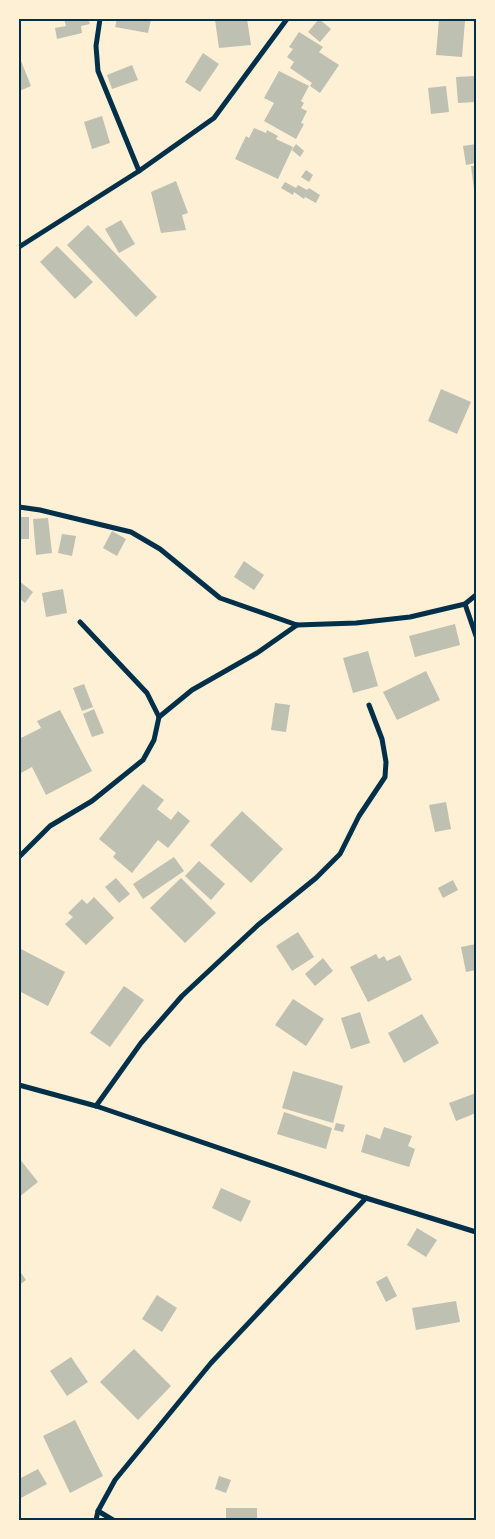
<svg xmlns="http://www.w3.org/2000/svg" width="495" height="1539" font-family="'DejaVu Sans',sans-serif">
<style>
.building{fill:#bec0b2}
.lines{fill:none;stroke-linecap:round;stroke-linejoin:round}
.minor{stroke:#003049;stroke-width:5}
.neatline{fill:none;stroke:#003049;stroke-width:2}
</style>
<rect width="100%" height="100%" fill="#fdf0d5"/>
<!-- building -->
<g class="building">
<polygon points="64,19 88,19 90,24 81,26 82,33 57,39 55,28 66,26"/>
<polygon points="117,19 151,19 148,33 115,27"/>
<polygon points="229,19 247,19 251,45 219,48 215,20"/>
<polygon points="319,19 331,29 320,42 308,32"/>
<polygon points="439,19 465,21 462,57 436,55"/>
<polygon points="299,32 323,47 319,52 339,65 320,93 310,86 312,83 290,68 294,62 287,57 293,49 289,47"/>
<polygon points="203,53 219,64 200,92 185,82"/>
<polygon points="19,56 31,86 19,91"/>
<polygon points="132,65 138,80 112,89 107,75"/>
<polygon points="279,71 309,86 301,101 304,103 301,108 307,111 301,123 304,124 296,139 264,121 274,103 264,98"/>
<polygon points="476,76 476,102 458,103 456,77"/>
<polygon points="446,86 449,112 431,114 428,88"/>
<polygon points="102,116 110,143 92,149 84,122"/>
<polygon points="254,128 266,133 267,130 278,136 276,139 293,147 278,179 235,159 246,136 249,138"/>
<polygon points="296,144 304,151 300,157 292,150"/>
<polygon points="476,144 476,163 466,165 463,146"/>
<polygon points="471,166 476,166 476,197 475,197"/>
<polygon points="306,170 313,175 309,182 301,177"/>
<polygon points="176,181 188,213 182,215 186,230 161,233 151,192"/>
<polygon points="285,182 296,188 298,185 307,190 309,188 320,195 316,203 305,197 304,199 294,192 293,195 281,188"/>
<polygon points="121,220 135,244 119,253 105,229"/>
<polygon points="88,225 157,297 136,317 67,245"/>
<polygon points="57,246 93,282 75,299 40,262"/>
<polygon points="441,389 471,402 457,434 428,421"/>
<rect x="19" y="517" width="10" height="22"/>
<polygon points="48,518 52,553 36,555 33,519"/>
<polygon points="112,531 126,539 117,556 103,548"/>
<polygon points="62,534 76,536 72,556 58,553"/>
<polygon points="244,561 264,575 254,590 234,577"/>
<polygon points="19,581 33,592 25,603 19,598"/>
<polygon points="63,589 67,613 46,617 42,593"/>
<polygon points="455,624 460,645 415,657 409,636"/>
<polygon points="368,651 378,686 353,693 343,658"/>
<polygon points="426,671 440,700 397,720 383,692"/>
<polygon points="84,684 93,707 82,711 73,688"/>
<polygon points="275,703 290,705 286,732 271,730"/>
<polygon points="94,709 104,733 92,737 83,714"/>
<polygon points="60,710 92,771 46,795 32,767 19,774 19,739 41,728 37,721"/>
<polygon points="143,784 164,800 157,809 171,820 178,811 190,821 168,848 158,840 132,873 113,857 116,853 99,839"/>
<polygon points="446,802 451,829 435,832 429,805"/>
<polygon points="242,811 283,849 251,883 210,845"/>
<polygon points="174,857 184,871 143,899 133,884"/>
<polygon points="199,861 225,884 211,900 185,876"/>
<polygon points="116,878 130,894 119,903 105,887"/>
<polygon points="181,878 216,913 185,943 150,908"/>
<polygon points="453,880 458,890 443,898 438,888"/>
<polygon points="94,897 114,918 86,945 65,924 73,917 68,913 82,899 87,904"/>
<polygon points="298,932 314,957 292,971 276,946"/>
<polygon points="476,944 476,970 466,972 461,947"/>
<polygon points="19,948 65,972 48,1006 19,991"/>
<polygon points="376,954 379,959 384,956 387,961 400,955 412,980 368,1002 350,967"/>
<polygon points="323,958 333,971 315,986 305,974"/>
<polygon points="124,986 144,1000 110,1047 90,1033"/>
<polygon points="293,999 324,1019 306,1046 275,1025"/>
<polygon points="360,1012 370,1043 351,1049 341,1018"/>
<polygon points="422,1014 439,1043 404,1063 388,1033"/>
<polygon points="293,1071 343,1086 333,1123 282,1108"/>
<polygon points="476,1093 476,1113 456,1121 449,1103"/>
<polygon points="284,1112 332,1128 326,1149 277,1134"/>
<polygon points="336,1123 345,1125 343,1132 334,1130"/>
<polygon points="384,1127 412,1136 408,1146 415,1149 409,1167 361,1152 366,1134 380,1139"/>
<polygon points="19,1158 38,1182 19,1197"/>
<polygon points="221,1188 251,1201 241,1222 212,1208"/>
<polygon points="417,1228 437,1240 426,1257 407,1245"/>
<polygon points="19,1270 26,1280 19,1285"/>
<polygon points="387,1276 397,1296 386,1302 376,1282"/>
<polygon points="157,1295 177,1308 162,1332 142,1319"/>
<polygon points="456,1301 460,1322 416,1330 412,1308"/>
<polygon points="134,1349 171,1386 138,1420 100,1382"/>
<polygon points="71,1357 88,1382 67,1396 50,1371"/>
<polygon points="75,1420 103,1476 70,1493 43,1436"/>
<polygon points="38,1469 47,1484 19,1499 19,1479"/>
<polygon points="219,1476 231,1480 226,1493 215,1489"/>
<rect x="226" y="1508" width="31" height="12"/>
</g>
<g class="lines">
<!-- minor -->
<g class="minor">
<polyline points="100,19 96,46 98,71 139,171"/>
<polyline points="476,19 476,20"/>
<polyline points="19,247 139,171 214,118 287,19"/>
<polyline points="19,507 40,510 131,532 160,549 220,598 297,625 356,623 410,617 465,604 476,595"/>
<polyline points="465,604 476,636"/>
<polyline points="159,717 192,690 257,653 297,625"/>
<polyline points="19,857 50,826 92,801 143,760 154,740 159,717 147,693 80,622"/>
<polyline points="19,1085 96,1106 366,1198 476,1232"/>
<polyline points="96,1106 141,1043 182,996 258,925 316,878 340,854 359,816 385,777 386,762 382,739 369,705"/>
<polyline points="98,1511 113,1520"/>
<polyline points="96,1520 98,1511 115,1480 211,1363 366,1198"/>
</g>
</g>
<!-- border -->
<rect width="495" height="1539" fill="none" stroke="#fdf0d5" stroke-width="40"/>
<rect x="20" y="20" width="455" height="1499" class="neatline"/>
</svg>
